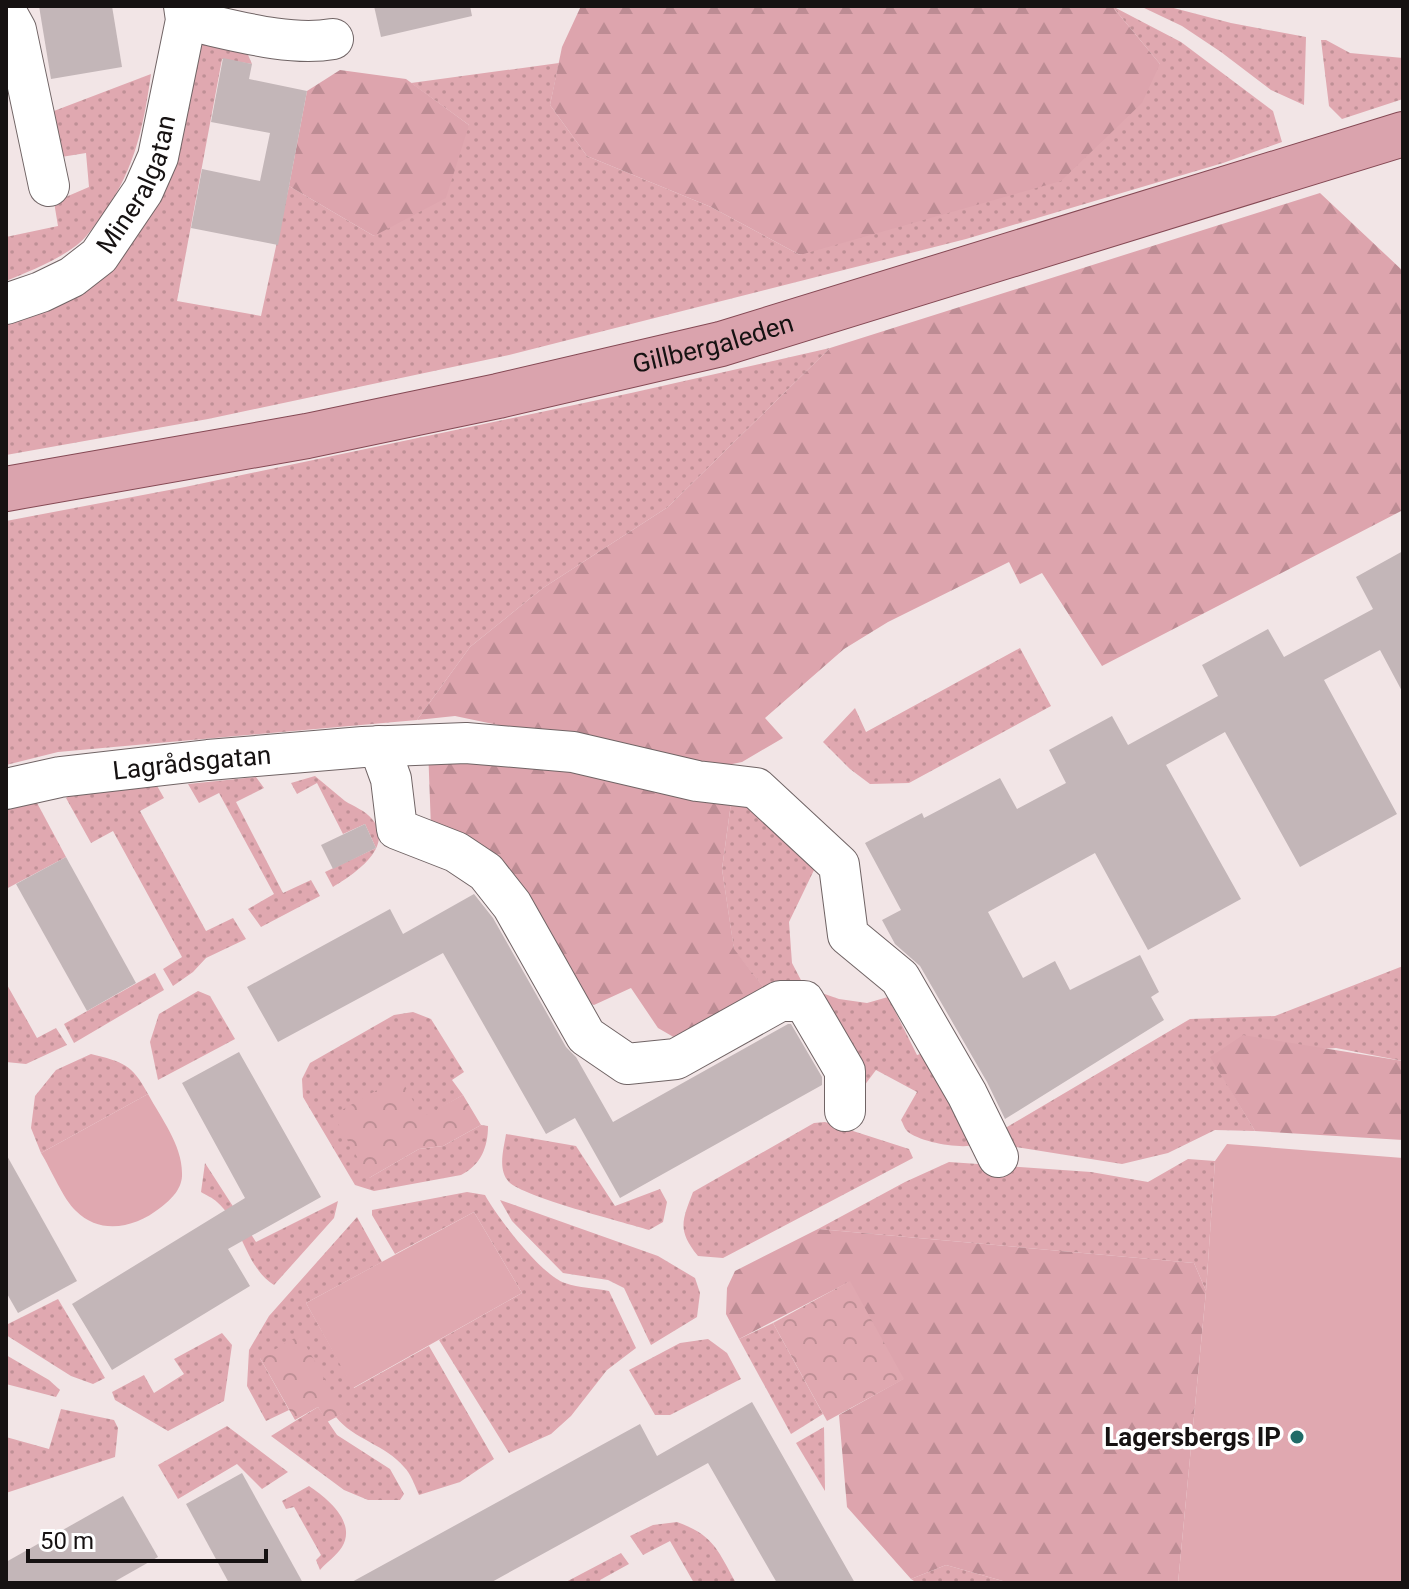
<svg xmlns="http://www.w3.org/2000/svg" width="1409" height="1589" font-family="Roboto,sans-serif">
<style>
.grass{fill:url(#grass-dots)}
.forest{fill:url(#forest-firs)}
.park{fill:url(#park-crowns)}
.garden{fill:#e0a8b0}
.building{fill:#c3b6b8}
.lines{fill:none;stroke-linecap:round;stroke-linejoin:round}
.minor-casing{stroke:#706465;stroke-width:42}
.major-casing{stroke:#854954;stroke-width:46}
.minor{stroke:#fff;stroke-width:40}
.major{stroke:#daa3ad;stroke-width:44}
.poi-dot{fill:#206b67;stroke:#fff;stroke-width:3}
.labels{text-anchor:middle;stroke-width:7;stroke-linejoin:round;paint-order:stroke}
.street-label{font-size:26px;fill:#161212;stroke:#fff}
.poi-label{font-size:26px;font-weight:bold;fill:#161212;stroke:#fff;text-anchor:end}
</style>
<defs>
<pattern id="grass-dots" width="8" height="8" patternUnits="userSpaceOnUse" patternTransform="scale(2)"><rect width="8" height="8" fill="#e0a8b0"/><path d="M2 2h.1M6 6h.1" fill="none" stroke="#bf9096" stroke-width="1.8" stroke-linecap="round"/></pattern>
<pattern id="forest-firs" width="22" height="20" patternUnits="userSpaceOnUse" patternTransform="scale(2)"><rect width="22" height="20" fill="#dda4ad"/><path d="M5 1l3.5 6h-7zM16 11l3.5 6h-7z" fill="#bd8c94"/></pattern>
<pattern id="park-crowns" width="20" height="18" patternUnits="userSpaceOnUse" patternTransform="scale(2)"><rect width="20" height="18" fill="#e0a8b0"/><path d="M2 6a3 3 0 1 1 6 0M12 15a3 3 0 1 1 6 0" fill="none" stroke="#bf9096"/></pattern>
</defs>
<rect width="100%" height="100%" fill="#f2e5e6"/>
<!-- grass -->
<g class="grass">
<polygon points="1112,6 1181,42 1273,111 1282,142 1223,163 966,239 509,355 208,419 6,455 6,318 110,268 192,55 204,41 245,48 252,64 222,59 177,301 261,316 289,186 374,236 469,125 411,83 559,63 550,105 587,156 711,207 800,255 1160,64"/>
<polygon points="1140,6 1166,6 1231,23 1306,37 1304,105 1271,90 1221,52 1182,26"/>
<polygon points="1321,40 1326,40 1350,53 1403,58 1403,99 1342,119 1329,106"/>
<path d="M 151,74 C 143,131 133,176 97,222 C 91,230 85,239 77,245 C 56,261 30,271 6,281 L 6,237 L 58,226 L 54,202 L 89,187 L 86,153 L 55,158 L 46,114 Z"/>
<polygon points="830,348 668,507 543,588 470,647 417,720 58,752 6,765 6,521 185,487 631,393"/>
<polygon points="1020,648 1051,706 909,783 870,784 850,769 823,742 855,708 866,732"/>
<path d="M 315,776 C 325,784 335,793 345,801 C 353,806 366,811 372,819 C 396,847 353,875 333,887 L 325,872 L 376,848 L 365,824 L 343,834 L 317,783 L 297,794 L 291,783 Z"/>
<polygon points="256,777 264,788 236,802 283,893 311,880 320,896 261,927 248,909 274,894 219,793 199,803 188,784"/>
<polygon points="156,784 164,798 140,811 206,931 233,918 246,939 206,958 193,972 173,986 163,969 182,957 113,831 91,843 66,798 72,793"/>
<polygon points="36,801 66,857 6,889 6,804"/>
<path d="M 731,803 L 766,807 L 815,868 L 789,922 L 792,963 L 803,984 L 813,990 L 839,999 L 867,1003 L 888,997 L 917,1055 L 930,1051 L 975,1145 C 959,1149 919,1142 907,1131 C 904,1128 903,1123 901,1120 L 917,1092 L 876,1070 L 861,1090 L 768,993 L 734,950 L 722,869 Z"/>
<polygon points="1403,966 1403,1061 1336,1048 1211,1057 1255,1131 1215,1130 1168,1153 1122,1164 1003,1145 997,1133 1190,1019 1275,1016"/>
<polygon points="155,973 164,990 74,1043 64,1024"/>
<polygon points="6,983 37,1038 56,1028 67,1045 26,1064 6,1062"/>
<polygon points="198,991 210,996 235,1039 158,1080 150,1042 159,1014"/>
<path d="M 413,1012 L 431,1019 L 464,1072 L 452,1080 L 463,1095 L 423,1118 L 369,1178 L 419,1149 L 443,1146 L 481,1125 L 488,1126 C 488,1147 481,1165 461,1175 L 374,1191 L 355,1185 L 303,1097 L 302,1079 L 310,1063 L 394,1015 Z"/>
<path d="M 91,1054 C 123,1062 132,1064 148,1094 L 41,1153 L 31,1128 L 35,1096 L 56,1070 Z"/>
<path d="M 825,1122 L 909,1149 L 913,1158 L 723,1258 L 698,1256 C 677,1230 682,1221 693,1192 L 814,1123 Z"/>
<path d="M 506,1134 L 576,1146 L 615,1206 L 660,1189 L 667,1202 L 663,1222 L 649,1230 C 623,1222 524,1197 509,1182 C 497,1170 504,1148 506,1134 Z"/>
<polygon points="1188,1159 1215,1161 1206,1291 1194,1263 818,1229 905,1182 949,1162 1091,1172 1148,1182"/>
<path d="M 205,1163 L 256,1242 L 338,1201 L 334,1218 L 274,1285 C 245,1267 243,1225 217,1202 C 213,1198 206,1195 201,1192 Z"/>
<path d="M 467,1192 L 485,1195 C 497,1217 542,1276 565,1283 C 579,1288 595,1288 609,1291 L 636,1348 L 607,1370 L 571,1416 L 551,1434 L 509,1453 L 439,1340 L 522,1293 L 474,1212 L 395,1254 L 372,1215 L 372,1210 Z"/>
<polygon points="500,1200 658,1256 695,1278 700,1293 697,1317 651,1345 624,1288 608,1280 563,1273 512,1221"/>
<path d="M 357,1217 L 382,1262 L 306,1303 L 354,1388 L 429,1346 L 494,1459 L 460,1482 L 419,1495 C 415,1486 411,1474 404,1467 C 386,1445 353,1439 336,1417 L 343,1413 L 260,1358 L 289,1410 L 266,1421 L 247,1386 L 249,1350 L 269,1316 Z"/>
<polygon points="58,1299 105,1378 93,1384 71,1376 6,1335 6,1325"/>
<polygon points="773,1323 823,1414 791,1434 739,1339"/>
<polygon points="222,1333 232,1345 224,1401 168,1431 115,1400 112,1392 144,1375 154,1393 184,1374 174,1359"/>
<polygon points="708,1339 727,1353 741,1379 670,1415 655,1415 629,1370 680,1343"/>
<polygon points="6,1355 49,1380 60,1390 56,1397 6,1384"/>
<polygon points="318,1407 337,1435 390,1469 404,1494 400,1500 368,1500 344,1490 271,1436"/>
<polygon points="61,1409 114,1420 118,1428 115,1457 6,1493 6,1437 49,1449"/>
<polygon points="227,1426 288,1472 262,1489 237,1464 178,1499 158,1465"/>
<polygon points="824,1427 825,1491 796,1443"/>
<path d="M 309,1486 C 327,1498 357,1522 342,1547 C 337,1555 326,1563 320,1570 L 316,1560 L 321,1555 L 294,1507 L 286,1509 L 282,1501 Z"/>
<path d="M 677,1522 C 714,1535 718,1551 736,1583 L 694,1583 L 670,1541 L 643,1555 L 630,1536 L 653,1525 Z"/>
<polygon points="621,1553 629,1564 600,1580 601,1583 564,1583"/>
<polygon points="946,1565 1010,1583 917,1583 911,1579"/>
</g>
<!-- forest -->
<g class="forest">
<polygon points="581,6 1112,6 1160,64 1142,103 1061,181 800,255 711,207 587,156 550,105 562,47"/>
<polygon points="340,70 406,79 469,125 446,198 374,236 289,186 307,91"/>
<polygon points="1320,193 1403,271 1403,510 1102,666 1042,573 1020,584 1009,562 888,622 844,649 765,718 783,738 742,762 708,769 455,716 417,720 470,647 543,588 668,507 830,348"/>
<polygon points="428,747 590,771 731,803 722,869 734,949 768,993 677,1039 658,1028 631,988 594,1005 581,1000 431,828"/>
<polygon points="1243,1035 1403,1061 1403,1140 1255,1131 1210,1057"/>
<polygon points="818,1229 1194,1263 1206,1291 1178,1583 1010,1583 946,1565 911,1579 847,1507 839,1415 903,1379 849,1282 739,1339 726,1314 727,1288 735,1271"/>
</g>
<!-- park -->
<g class="park">
<polygon points="400,1077 422,1117 463,1095 481,1125 443,1146 419,1149 369,1178 333,1115"/>
<polygon points="850,1281 904,1379 827,1421 773,1323"/>
<polygon points="300,1335 344,1413 327,1422 318,1407 295,1420 260,1358"/>
</g>
<!-- garden -->
<g class="garden">
<path d="M 148,1094 C 161,1118 182,1145 182,1173 C 183,1188 171,1200 160,1208 C 136,1227 101,1236 76,1211 C 63,1199 51,1169 41,1153 Z"/>
<polygon points="1227,1144 1403,1158 1403,1583 1178,1583 1206,1291 1215,1161"/>
<polygon points="474,1212 522,1293 353,1388 306,1303"/>
</g>
<!-- building -->
<g class="building">
<polygon points="39,6 112,6 122,67 51,79"/>
<polygon points="374,6 470,6 472,16 381,37"/>
<polygon points="223,58 252,64 249,79 307,91 278,245 191,228 202,169 260,181 270,133 211,122"/>
<polygon points="1403,551 1403,693 1380,650 1324,680 1397,814 1300,867 1225,732 1166,765 1241,899 1148,950 1095,853 988,912 1023,978 1055,961 1070,990 1140,955 1159,992 1151,997 1164,1020 1005,1119 987,1082 920,966 895,944 882,920 901,910 865,843 922,813 924,818 1000,778 1017,809 1066,783 1049,750 1112,716 1128,745 1218,696 1202,665 1268,629 1284,657 1373,609 1356,577"/>
<polygon points="365,824 376,848 333,869 321,845"/>
<polygon points="66,857 136,983 87,1011 16,884"/>
<polygon points="474,894 493,918 566,1047 576,1057 613,1122 788,1024 791,1024 822,1077 822,1085 620,1198 575,1118 546,1134 443,953 278,1042 247,987 390,909 403,934"/>
<polygon points="239,1052 321,1197 228,1249 250,1286 112,1370 72,1304 245,1198 182,1083"/>
<polygon points="6,1154 77,1281 18,1313 6,1292"/>
<polygon points="752,1402 855,1583 777,1583 708,1463 490,1583 350,1583 640,1424 657,1456"/>
<polygon points="242,1473 303,1583 229,1583 186,1504"/>
<polygon points="123,1496 158,1557 112,1583 6,1583 6,1562"/>
</g>
<g class="lines">
<!-- minor casing -->
<g class="minor-casing">
<g id="minor">
<polyline points="6,12 16,30 49,186"/>
<path d="M 186,20 C 230,29 288,47 333,39"/>
<path id="s1" d="M 6,304 L 41,292 L 72,277 L 99,256 L 143,191 L 158,157 L 186,20 L 184,6"/>
<polyline points="379,746 391,779 397,829 456,852 486,872 512,905 586,1036 627,1064 676,1059 780,1001 804,1001 845,1071 845,1111"/>
<path id="s2" d="M 6,789 L 60,777 L 208,760 L 363,747 L 466,743 L 573,752 L 697,781 L 756,788 L 839,865 L 848,935 L 900,978 L 967,1094 L 998,1157"/>
</g>
</g>
<!-- major casing -->
<g class="major-casing">
<g id="major">
<path id="s3" d="M 6,489 L 307,436 L 498,396 L 721,344 L 1403,134"/>
</g>
</g>
<!-- minor -->
<use href="#minor" class="minor"/>
<!-- major -->
<use href="#major" class="major"/>
</g>
<!-- markers -->
<circle class="poi-dot" cx="1297" cy="1437" r="8"/>
<g class="labels">
<!-- street labels -->
<g class="street-label">
<text dy="9" stroke="none"><textPath href="#s1" startOffset="188">Mineralgatan</textPath></text>
<text dy="9" stroke="none"><textPath href="#s3" startOffset="722">Gillbergaleden</textPath></text>
<text dy="9" stroke="none"><textPath href="#s2" startOffset="188">Lagrådsgatan</textPath></text>
</g>
<!-- poi labels -->
<g class="poi-label">
<text x="1281" y="1446">Lagersbergs IP</text>
</g>
</g>
<!-- border -->
<rect width="1409" height="1589" fill="none" stroke="#161212" stroke-width="16"/>
<!-- scale -->
<path d="M28 1549v12h238v-12" fill="none" stroke="#161212" stroke-width="4"/>
<text x="40" y="1549" font-size="24" fill="#161212" stroke="#ffffff" stroke-width="6" paint-order="stroke">50 m</text>
</svg>
